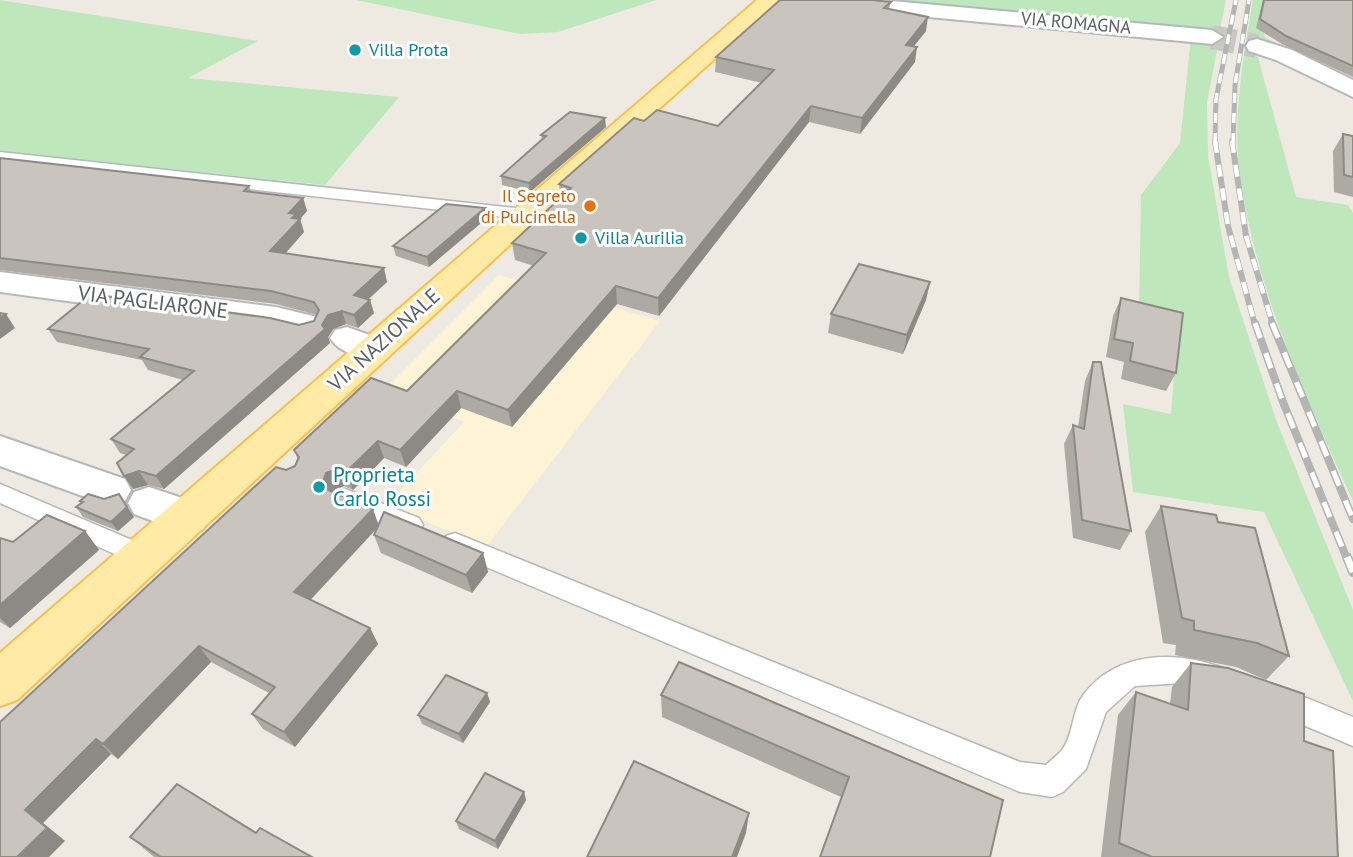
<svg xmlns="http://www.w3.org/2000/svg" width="1353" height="857" font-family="'PT Sans',sans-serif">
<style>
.commercial{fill:#fff3d5}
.green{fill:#bee7bb}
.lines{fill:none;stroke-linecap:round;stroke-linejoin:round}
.minor-tunnel{stroke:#c9c7c2;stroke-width:24;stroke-dasharray:24 11;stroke-linecap:butt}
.service-casing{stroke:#b4b8bd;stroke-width:3}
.minor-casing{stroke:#b4b8bd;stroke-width:4}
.primary-casing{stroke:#fac04e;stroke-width:4}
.service{fill:#fff;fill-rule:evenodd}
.minor{fill:#fff;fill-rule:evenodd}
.primary{fill:#ffeba5;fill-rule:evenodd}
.rail-far3-casing{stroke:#b3b4b4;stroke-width:5}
.rail-far2-casing{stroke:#b3b4b4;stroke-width:6}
.rail-far1-casing{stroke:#b3b4b4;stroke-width:8}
.rail-casing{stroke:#b3b4b4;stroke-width:10}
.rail-far3{stroke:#fff;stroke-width:3.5;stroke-dasharray:10;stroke-linecap:butt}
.rail-far2{stroke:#fff;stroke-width:4.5;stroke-dasharray:12;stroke-linecap:butt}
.rail-far1{stroke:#fff;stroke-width:5;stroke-dasharray:16;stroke-linecap:butt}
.rail{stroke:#fff;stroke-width:7;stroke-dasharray:20;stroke-linecap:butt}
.wall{fill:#ada9a3}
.shaded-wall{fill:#8d8a85}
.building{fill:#c9c5be;stroke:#8d8a85;stroke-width:2}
.culture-dot{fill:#0f9aa8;stroke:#fff;stroke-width:2.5}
.food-dot{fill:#e8710a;stroke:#fff;stroke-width:2.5}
.labels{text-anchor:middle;stroke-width:6;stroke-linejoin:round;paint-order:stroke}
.far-street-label{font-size:18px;fill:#5a5e63;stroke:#fff}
.far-culture-label{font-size:18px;fill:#0d838f;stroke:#fff;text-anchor:start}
.far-food-label{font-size:18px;fill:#c56008;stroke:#fff;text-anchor:end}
.street-label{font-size:21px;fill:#5a5e63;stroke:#fff}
.culture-label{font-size:21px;fill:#0d838f;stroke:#fff;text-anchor:start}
</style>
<rect width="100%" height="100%" fill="#eeeae1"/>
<!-- commercial -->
<polygon class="commercial" points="499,275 660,321 486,547 387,505 464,422 383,391"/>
<!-- green -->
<g class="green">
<polygon points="0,0 258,41 188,78 399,97 325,185 0,152"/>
<polygon points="356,0 656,0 558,32 520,34"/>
<polygon points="881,0 1226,0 1219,34"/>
<polygon points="1253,0 1264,0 1261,26 1265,37 1293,53 1246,40"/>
<polygon points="1191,37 1219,40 1207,102 1208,156 1229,277 1276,420 1353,610 1353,701 1264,512 1133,492 1123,404 1171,414 1178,325 1139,315 1141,195 1180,143"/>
<path d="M 1245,47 L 1256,50 L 1296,197 L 1348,205 L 1353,213 L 1353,501 C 1303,391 1251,280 1238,158 C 1235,121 1240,84 1245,47 Z"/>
</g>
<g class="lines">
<!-- minor-tunnel -->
<polyline class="minor-tunnel" points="1212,37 1257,46"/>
<!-- service casing -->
<g class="service-casing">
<g id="service">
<polygon points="0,152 524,209 533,214 524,219 0,162"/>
<polygon points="0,484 153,549 157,556 153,563 144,567 0,503"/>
<polygon points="345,489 419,518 423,525 419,532 410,535 401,532 336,505 333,498 336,491"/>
<path d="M 455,533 L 1020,762 L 1046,765 C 1051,760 1058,755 1062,750 C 1074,734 1072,709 1084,694 C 1117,651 1176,650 1223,668 L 1227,677 L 1223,686 L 1213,690 L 1183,683 L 1135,686 L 1106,712 L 1086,769 L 1063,792 L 1052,797 L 1020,792 L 446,550 L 442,543 L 446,536 Z"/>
<polygon points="1275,685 1353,717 1353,746 1265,709 1260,699 1265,689"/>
</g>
</g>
<!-- minor casing -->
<g class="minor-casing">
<g id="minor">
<polygon points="803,0 881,0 1212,30 1223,37 1212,44 813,6"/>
<polygon points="1257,39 1292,50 1353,80 1353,97 1276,60 1249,51 1246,46 1249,41"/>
<polygon points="0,272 276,307 317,317 322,325 317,333 305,336 276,329 0,292"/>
<path d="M 347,327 L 386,341 L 392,349 L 386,357 C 368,362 340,354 330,338 L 335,330 Z"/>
<polygon points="0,436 125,479 131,490 125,501 110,506 0,466"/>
<polygon points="149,487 203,505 209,517 203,529 188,534 134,514 128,503 134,492"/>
</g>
</g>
<!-- primary casing -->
<g class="primary-casing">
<polygon id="primary" points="757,0 780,0 581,179 17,700 0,706 0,653"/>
</g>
<!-- service -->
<use href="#service" class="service"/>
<!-- minor -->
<use href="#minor" class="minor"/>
<!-- primary -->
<use href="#primary" class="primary"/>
<!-- rail-far3 casing -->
<g class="rail-far3-casing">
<g id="rail-far3">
<polyline points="1215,143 1216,99 1236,0"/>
<polyline points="1233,143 1235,85 1249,0"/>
</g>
</g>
<!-- rail-far2 casing -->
<g class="rail-far2-casing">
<g id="rail-far2">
<polyline points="1215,141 1228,226 1255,325"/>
<polyline points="1232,141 1246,236 1273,325"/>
</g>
</g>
<!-- rail-far1 casing -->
<g class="rail-far1-casing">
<g id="rail-far1">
<polyline points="1255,323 1283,402 1347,559"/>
<polyline points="1272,323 1353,519"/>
</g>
</g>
<!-- rail casing -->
<g class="rail-casing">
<polyline id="rail" points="1347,557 1353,572"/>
</g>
<!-- rail-far3 -->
<use href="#rail-far3" class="rail-far3"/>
<!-- rail-far2 -->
<use href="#rail-far2" class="rail-far2"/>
<!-- rail-far1 -->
<use href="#rail-far1" class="rail-far1"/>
<!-- rail -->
<use href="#rail" class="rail"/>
</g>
<!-- wall -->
<g class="wall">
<polygon points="1263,0 1353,0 1353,77 1282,44 1256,28"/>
<polygon points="891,2 889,9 926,31 914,46 915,62 860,134 809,122 659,316 617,304 512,427 461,408 406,467 384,458 353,490 344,486 334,490 333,492 378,524 483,553 488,572 472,593 381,553 374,535 376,529 310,600 370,628 378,644 295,747 263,729 252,714 269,693 211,662 118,759 111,754 43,823 65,841 0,857 286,470 295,466 298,460 294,450 407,391 534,266 515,260 512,243 561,198 559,184 644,121 718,126 762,83 715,72 716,57"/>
<polygon points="606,127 530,192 502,185 501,176 542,140 541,135"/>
<polygon points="1343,134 1353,136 1353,197 1334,192 1333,151"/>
<polygon points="0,158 249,186 251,192 303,198 307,211 300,219 304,232 285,254 387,282 368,299 370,300 374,313 358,328 346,324 333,329 328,337 330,343 164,489 148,485 133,489 126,455 120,453 111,439 183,380 148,370 142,360 57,342 48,329 299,325 314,321 317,315 276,304 0,270"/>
<polygon points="487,218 429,267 396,256 393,246"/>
<polygon points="930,282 926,300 903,354 828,333 831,314"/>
<polygon points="1121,298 1176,373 1166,391 1121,379 1124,362 1106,357 1113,316"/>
<polygon points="1093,362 1131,531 1120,550 1073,538 1064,444 1073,425 1078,427 1085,381"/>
<polygon points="80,501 134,517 118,531 83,517 76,507 81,503"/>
<polygon points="1161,506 1218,522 1289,656 1266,680 1236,667 1175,655 1176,645 1163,643 1145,532"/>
<polygon points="85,531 99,550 10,628 0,622 0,538 13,542"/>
<polygon points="679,662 990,857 841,797 662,717 661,695"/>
<polygon points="1191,663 1304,741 1338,857 1101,857 1118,715 1136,692 1170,704 1172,687"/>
<polygon points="487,693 490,702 463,743 422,724 418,715"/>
<polygon points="524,792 526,800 498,849 459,829 456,821"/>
<polygon points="256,833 312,857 154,857 130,837"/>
</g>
<!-- shaded-wall -->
<g class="shaded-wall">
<polygon points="928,17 926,31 903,60 906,45"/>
<polygon points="917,47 915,62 860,134 862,118"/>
<polygon points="811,106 809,122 659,316 658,298"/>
<polygon points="605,118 606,127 530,192 529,183"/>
<polygon points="303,198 307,211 300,219 304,232 275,265 270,251 289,213"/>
<polygon points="485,208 487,218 429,267 427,257"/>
<polygon points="384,268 387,282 358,309 354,295"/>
<polygon points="930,282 926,300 903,354 907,335"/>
<polygon points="616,286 617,304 512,427 508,410"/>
<polygon points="370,300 374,313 358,328 354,315"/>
<polygon points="342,311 346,324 333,329 328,337 330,343 164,489 156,476 322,325 328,315"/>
<polygon points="6,314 15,328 0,339 0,318"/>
<polygon points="457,391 461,408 406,467 400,450"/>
<polygon points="378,441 384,458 353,490 346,472"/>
<polygon points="337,469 344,486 334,490 331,499 323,482 326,473"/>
<polygon points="139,471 148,485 133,489 124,476"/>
<polygon points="119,494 134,517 118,531 111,522"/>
<polygon points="373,509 379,526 303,608 294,592"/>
<polygon points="85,531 99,550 10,628 0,618 0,605"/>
<polygon points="483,553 488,572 472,593 466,575"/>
<polygon points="370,628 378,644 295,747 284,732"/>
<polygon points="199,646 211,662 118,759 103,744"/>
<polygon points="487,693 490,702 463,743 459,734"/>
<polygon points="96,739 111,754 43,823 65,841 49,857 17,857 25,810"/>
<polygon points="524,792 526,800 498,849 495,841"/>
<polygon points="749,813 746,833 737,857 732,857"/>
</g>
<!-- building -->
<g class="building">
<polygon points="780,0 872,0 891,2 884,8 928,17 906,45 917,47 862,118 811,106 658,298 616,286 508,410 457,391 400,450 378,441 346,472 337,469 326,473 323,482 328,490 373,509 294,592 370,628 284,732 252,714 275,687 199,646 103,744 96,739 25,810 47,828 17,857 0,857 0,722 276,467 286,470 295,466 299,457 294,450 371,378 407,391 546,253 512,243 571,188 559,184 634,118 644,121 657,110 718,126 774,70 716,57"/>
<polygon points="1264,0 1353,0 1353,66 1286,36 1260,19"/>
<polygon points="570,112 605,118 529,183 501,176 546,136 541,135"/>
<polygon points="1343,134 1353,136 1353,177 1344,175"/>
<polygon points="0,158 249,186 244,191 303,198 289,213 296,214 292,218 300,219 270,251 384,268 354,295 370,300 354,315 342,311 328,315 322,325 325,329 156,476 139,471 124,476 117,463 134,449 111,439 194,371 140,357 149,349 48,329 91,294 270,318 299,325 314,321 319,310 314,302 271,291 0,258"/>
<polygon points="446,204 485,208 427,257 393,246"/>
<polygon points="859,264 930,282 907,335 831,314"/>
<polygon points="1121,298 1183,313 1176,373 1130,361 1133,343 1114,339"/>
<polygon points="0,313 6,314 0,318"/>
<polygon points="1093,362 1101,362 1131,531 1082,520 1073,425 1084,429"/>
<polygon points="88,494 104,499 119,494 127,507 111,522 76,507 83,502 80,501"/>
<polygon points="1161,506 1216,515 1218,522 1255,528 1289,656 1257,643 1194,630 1194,621 1182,618"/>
<polygon points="384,512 483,553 466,575 374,535"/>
<polygon points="47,515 85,531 0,605 0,538 13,542"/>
<polygon points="679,662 1003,800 990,857 820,857 849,777 661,695"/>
<polygon points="1191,663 1228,668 1304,694 1304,741 1333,751 1338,857 1152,857 1119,843 1136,692 1188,710"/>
<polygon points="446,675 487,693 459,734 418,715"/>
<polygon points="634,761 749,813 732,857 587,857"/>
<polygon points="485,773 524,792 495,841 456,821"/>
<polygon points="177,784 256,833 260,828 312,857 161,857 130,837"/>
</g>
<!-- markers -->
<g class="culture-dot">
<circle cx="355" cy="50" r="7"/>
<circle cx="581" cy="238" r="7"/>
<circle cx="319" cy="487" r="7"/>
</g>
<circle class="food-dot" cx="590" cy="206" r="7"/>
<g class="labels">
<!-- far-street labels -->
<g class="far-street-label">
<text transform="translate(1076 23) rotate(5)" y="6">VIA ROMAGNA</text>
</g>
<!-- far-culture labels -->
<g class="far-culture-label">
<text x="369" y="56">Villa Prota</text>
<text x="595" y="244">Villa Aurilia</text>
</g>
<!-- far-food labels -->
<g class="far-food-label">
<text x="576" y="202">Il Segreto<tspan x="576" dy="21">di Pulcinella</tspan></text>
</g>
<!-- street labels -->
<g class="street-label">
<text transform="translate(153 302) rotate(7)" y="7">VIA PAGLIARONE</text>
<text transform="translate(384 340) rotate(-42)" y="7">VIA NAZIONALE</text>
</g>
<!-- culture labels -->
<g class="culture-label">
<text x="333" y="482">Proprieta<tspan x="333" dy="24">Carlo Rossi</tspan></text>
</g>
</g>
</svg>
